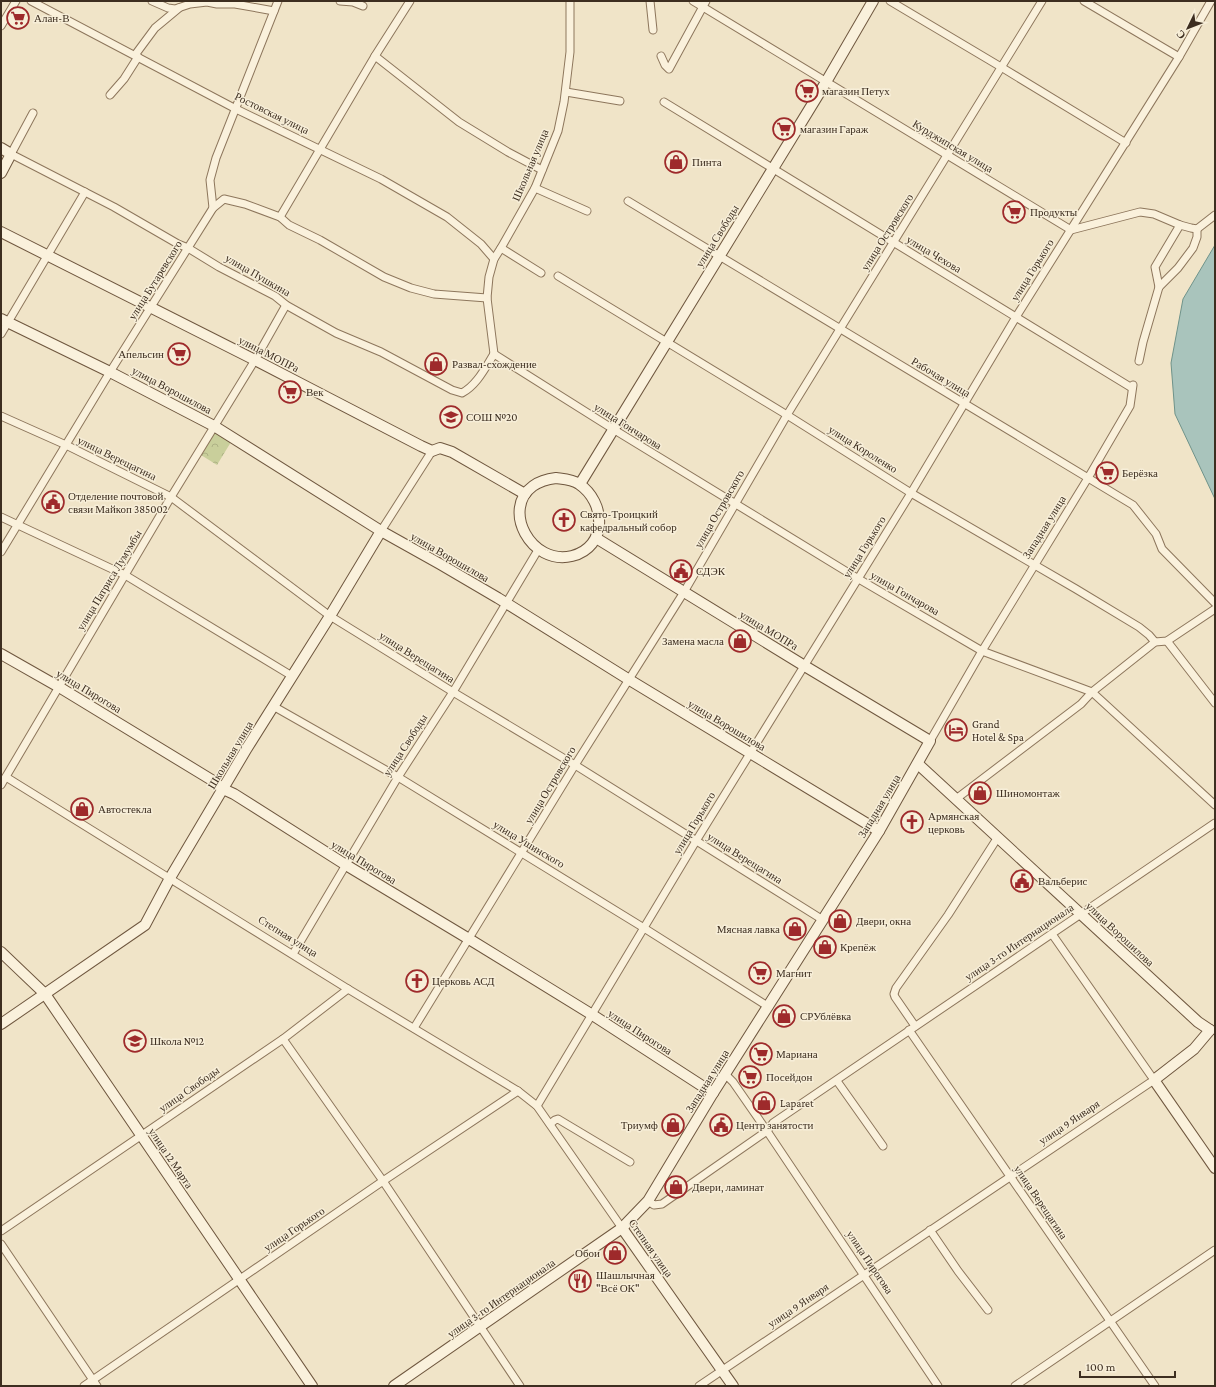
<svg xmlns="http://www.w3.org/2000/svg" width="1216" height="1387" font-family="'Crimson Pro',serif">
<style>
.forest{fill:url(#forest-crowns)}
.water{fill:#a9c4bc;stroke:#6f938a}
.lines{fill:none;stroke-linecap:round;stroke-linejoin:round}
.street-casing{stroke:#8d765c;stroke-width:9}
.secondary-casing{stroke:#6f573f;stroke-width:12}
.street{stroke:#faf1dc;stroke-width:7}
.secondary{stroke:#faf1dc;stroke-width:10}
.labels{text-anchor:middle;stroke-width:3;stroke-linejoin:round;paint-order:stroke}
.poi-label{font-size:11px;fill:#3d2e20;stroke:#f7eed8;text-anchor:start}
.street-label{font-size:11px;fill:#3d2e20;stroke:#f7eed8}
</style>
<defs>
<pattern id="forest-crowns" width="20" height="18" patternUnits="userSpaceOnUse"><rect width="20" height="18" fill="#c9cf9b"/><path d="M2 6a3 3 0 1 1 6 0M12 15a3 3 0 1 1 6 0" fill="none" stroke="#aeb285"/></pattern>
</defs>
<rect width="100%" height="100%" fill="#f0e4c8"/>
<!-- forest -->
<polygon class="forest" points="215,432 231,442 217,465 201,455"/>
<!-- water -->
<polygon class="water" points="1215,245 1215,499 1175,414 1171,363 1183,299"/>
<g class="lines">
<!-- street casing -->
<g class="street-casing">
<g id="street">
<polyline points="31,1 236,109 381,179 447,217 481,244 494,259"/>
<polyline points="152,1 168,8 175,9 190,4 207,2 217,4 235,4 274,11"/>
<polyline points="340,1 353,2 363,6"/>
<polyline points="650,1 653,30"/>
<polyline points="693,1 1071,230 1140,212 1154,214 1180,225 1191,228 1197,229 1215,215"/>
<polyline points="890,1 1001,67 1126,143"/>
<polyline points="1084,1 1179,57"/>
<polyline points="1,26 16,1"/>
<polyline points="135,55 155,28 179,8"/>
<polyline points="375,56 459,122 508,152 542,170"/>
<polyline points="661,56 665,65 669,69 706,1"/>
<polyline points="566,92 620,101"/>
<polyline points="110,95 124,79 138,57"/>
<polyline points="664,102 1132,388"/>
<path d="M 33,113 L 11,154 L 114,207 L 178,244 L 188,248 L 219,267 L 275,296 L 286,305 L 336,333 L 381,352 L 452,390 L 462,393 C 477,385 485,368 494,354"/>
<polyline points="535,188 587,211"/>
<polyline points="628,201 1133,505 1156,534 1162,549 1215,603"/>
<polyline points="213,208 224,199 245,204 280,217 289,225 320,240 384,277 411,288 434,294 487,298"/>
<polyline points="280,217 375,56 410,1"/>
<polyline points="501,248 541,273"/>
<polyline points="558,276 787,415 911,493 1076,589 1139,627 1149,635 1155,642"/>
<polyline points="1159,287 1155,267 1180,225"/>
<polyline points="1,334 85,192"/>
<polyline points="494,354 613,429 857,578 982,651 1092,692 1215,805"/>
<polyline points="494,354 487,298 489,277 494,259 501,248 535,188 558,131 564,102 570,52 570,1"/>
<polyline points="1139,361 1143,342 1159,287 1178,268 1193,248 1197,237 1197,229"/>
<polyline points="1,416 66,445 171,497 330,616 453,692 575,765 823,920"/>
<polyline points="1,517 125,575 292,676"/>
<polyline points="381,531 432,451"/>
<polyline points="1,552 110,372 213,208 210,180 216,158 278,1"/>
<polyline points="1167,641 1215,703"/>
<polyline points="273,706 398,777 644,928 769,1007"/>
<polyline points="930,741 982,651 1088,478 1130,406 1133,385"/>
<polyline points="6,777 348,989 518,1091 537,1106 622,1228"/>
<polyline points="1,785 171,497 255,360 286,305"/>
<polyline points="956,799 1081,704 1092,692 1155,642 1167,641 1215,609"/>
<polyline points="293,954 398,777 453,692 538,550"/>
<polyline points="915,1026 895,997 894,994 896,988 948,915 998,837"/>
<polyline points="414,1028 575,765 684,592 787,415 1042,1"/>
<polyline points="909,1030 1155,1386"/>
<polyline points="283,1039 383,1181 520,1386"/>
<polyline points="725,1074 733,1082 767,1131 938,1386"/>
<polyline points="837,1081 883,1146"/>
<polyline points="537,1106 696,841 911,493 1016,317 1179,57 1211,1"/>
<polyline points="550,1124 555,1120 558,1119 630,1162"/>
<polyline points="648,1201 654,1205 662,1204 767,1131 773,1123 1215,823"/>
<polyline points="930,1230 958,1271 988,1310"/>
<polyline points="1,1231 283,1039 348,989"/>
<polyline points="1,1244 97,1386"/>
<polyline points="84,1386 383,1181 518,1091"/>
<polyline points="699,1386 1154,1080 1052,934"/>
<polyline points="1015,1386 1215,1250"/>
</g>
</g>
<!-- secondary casing -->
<g class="secondary-casing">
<g id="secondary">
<polyline points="1,148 11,154 1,173"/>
<polyline points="1,232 255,360 421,446 432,451 440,448 452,452 525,494"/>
<polyline points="1,319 110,372 214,426 381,531 440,564 498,598 628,679 879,831"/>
<path d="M 556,478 C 564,479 572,479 579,484 C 606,502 608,547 572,556 C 531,566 501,509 533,486 C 540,481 548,479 556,478 Z"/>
<polyline points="580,484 826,82 873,1"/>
<polyline points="1,654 59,687 215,782 223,789 234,794 346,865 469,939 591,1014 713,1093"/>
<polyline points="918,764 1198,1022 1210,1030"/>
<polyline points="1,952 45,994 312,1386"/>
<polyline points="1,1024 145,925 170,878 247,748 330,616 381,531"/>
<polyline points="1210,1030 1194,1049 1154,1080 1215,1168"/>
<polyline points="622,1228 733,1386"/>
<polyline points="394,1386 622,1228 648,1201 713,1093 879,831 930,741 803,665 596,538"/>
</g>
</g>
<!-- street -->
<use href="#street" class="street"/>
<!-- secondary -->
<use href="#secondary" class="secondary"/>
</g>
<!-- icons -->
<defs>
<g id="supermarket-ring" transform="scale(1.15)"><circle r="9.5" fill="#f7eed8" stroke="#9e2a2b" stroke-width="1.5"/><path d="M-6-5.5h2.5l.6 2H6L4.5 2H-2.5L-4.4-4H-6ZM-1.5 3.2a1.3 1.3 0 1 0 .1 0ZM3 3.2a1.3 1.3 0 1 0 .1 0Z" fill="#9e2a2b"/></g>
<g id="shop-ring" transform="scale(1.15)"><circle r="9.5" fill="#f7eed8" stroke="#9e2a2b" stroke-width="1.5"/><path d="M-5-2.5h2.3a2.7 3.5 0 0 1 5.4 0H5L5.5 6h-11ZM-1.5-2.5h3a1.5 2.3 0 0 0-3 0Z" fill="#9e2a2b"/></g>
<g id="school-ring" transform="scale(1.15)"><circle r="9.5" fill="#f7eed8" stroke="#9e2a2b" stroke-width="1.5"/><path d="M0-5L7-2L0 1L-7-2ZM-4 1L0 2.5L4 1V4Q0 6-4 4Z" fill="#9e2a2b"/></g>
<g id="civic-ring" transform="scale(1.15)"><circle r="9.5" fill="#f7eed8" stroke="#9e2a2b" stroke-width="1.5"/><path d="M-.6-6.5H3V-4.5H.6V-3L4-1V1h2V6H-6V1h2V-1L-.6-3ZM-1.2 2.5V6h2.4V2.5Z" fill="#9e2a2b"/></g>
<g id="church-ring" transform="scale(1.15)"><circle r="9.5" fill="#f7eed8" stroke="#9e2a2b" stroke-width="1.5"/><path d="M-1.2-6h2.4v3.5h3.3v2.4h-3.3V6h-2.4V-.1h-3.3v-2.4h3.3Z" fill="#9e2a2b"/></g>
<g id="hotel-ring" transform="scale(1.15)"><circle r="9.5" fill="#f7eed8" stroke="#9e2a2b" stroke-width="1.5"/><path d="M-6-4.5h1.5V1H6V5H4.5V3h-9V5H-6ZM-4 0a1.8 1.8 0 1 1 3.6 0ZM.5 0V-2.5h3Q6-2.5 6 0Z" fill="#9e2a2b"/></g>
<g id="restaurant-ring" transform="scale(1.15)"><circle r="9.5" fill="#f7eed8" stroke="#9e2a2b" stroke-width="1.5"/><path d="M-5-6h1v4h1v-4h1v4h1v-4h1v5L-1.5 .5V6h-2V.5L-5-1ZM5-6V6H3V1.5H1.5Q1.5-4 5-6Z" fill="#9e2a2b"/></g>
</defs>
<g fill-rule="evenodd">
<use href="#supermarket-ring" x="18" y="18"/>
<use href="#supermarket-ring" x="807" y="91"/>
<use href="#supermarket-ring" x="784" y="129"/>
<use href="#shop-ring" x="676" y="162"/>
<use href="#supermarket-ring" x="1014" y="212"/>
<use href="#supermarket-ring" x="179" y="354"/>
<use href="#shop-ring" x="436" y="364"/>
<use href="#supermarket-ring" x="290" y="392"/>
<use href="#school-ring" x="451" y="417"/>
<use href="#supermarket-ring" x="1107" y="473"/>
<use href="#civic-ring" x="53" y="502"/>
<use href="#church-ring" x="564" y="520"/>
<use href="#civic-ring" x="681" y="571"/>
<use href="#shop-ring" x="740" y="641"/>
<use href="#hotel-ring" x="956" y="730"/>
<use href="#shop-ring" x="980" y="793"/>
<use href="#shop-ring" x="82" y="809"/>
<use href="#church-ring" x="912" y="822"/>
<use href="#civic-ring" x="1022" y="881"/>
<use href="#shop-ring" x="840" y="921"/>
<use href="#shop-ring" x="795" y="929"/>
<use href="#shop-ring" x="825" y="947"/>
<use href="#supermarket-ring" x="760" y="973"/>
<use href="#church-ring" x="417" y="981"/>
<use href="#shop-ring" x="784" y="1016"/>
<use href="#school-ring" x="135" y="1041"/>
<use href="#supermarket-ring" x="761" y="1054"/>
<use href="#supermarket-ring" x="750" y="1077"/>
<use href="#shop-ring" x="764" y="1103"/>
<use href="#shop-ring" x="673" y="1125"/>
<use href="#civic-ring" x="721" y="1125"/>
<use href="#shop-ring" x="676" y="1187"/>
<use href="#shop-ring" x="615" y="1253"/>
<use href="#restaurant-ring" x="580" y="1281"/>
</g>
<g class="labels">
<!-- poi labels -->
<g class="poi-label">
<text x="34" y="22">Алан-В</text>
<text x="822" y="95">магазин Петух</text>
<text x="800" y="133">магазин Гараж</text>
<text x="692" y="166">Пинта</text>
<text x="1030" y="216">Продукты</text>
<text x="164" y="358" text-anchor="end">Апельсин</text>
<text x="452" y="368">Развал-схождение</text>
<text x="306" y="396">Век</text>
<text x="466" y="421">СОШ №20</text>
<text x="1122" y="477">Берёзка</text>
<text x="68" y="500">Отделение почтовой<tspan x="68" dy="13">связи Майкоп 385002</tspan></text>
<text x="580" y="518">Свято-Троицкий<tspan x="580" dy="13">кафедральный собор</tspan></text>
<text x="696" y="575">СДЭК</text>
<text x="724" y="645" text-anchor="end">Замена масла</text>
<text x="972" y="728">Grand<tspan x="972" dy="13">Hotel &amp; Spa</tspan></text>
<text x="996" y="797">Шиномонтаж</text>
<text x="98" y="813">Автостекла</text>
<text x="928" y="820">Армянская<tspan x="928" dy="13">церковь</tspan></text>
<text x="1038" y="885">Вальберис</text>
<text x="856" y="925">Двери, окна</text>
<text x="780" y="933" text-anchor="end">Мясная лавка</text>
<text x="840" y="951">Крепёж</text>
<text x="776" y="977">Магнит</text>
<text x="432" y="985">Церковь АСД</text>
<text x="800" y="1020">СРУблёвка</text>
<text x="150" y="1045">Школа №12</text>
<text x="776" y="1058">Мариана</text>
<text x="766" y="1081">Посейдон</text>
<text x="780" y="1107">Laparet</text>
<text x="658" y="1129" text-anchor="end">Триумф</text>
<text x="736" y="1129">Центр занятости</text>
<text x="692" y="1191">Двери, ламинат</text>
<text x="600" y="1257" text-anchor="end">Обои</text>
<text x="596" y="1279">Шашлычная<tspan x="596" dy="13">"Всё ОК"</tspan></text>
</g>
<!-- street labels -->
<g class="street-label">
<text transform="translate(272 113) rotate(26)" y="4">Ростовская улица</text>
<text transform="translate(953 146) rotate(31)" y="4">Курджипская улица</text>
<text transform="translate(530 165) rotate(-67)" y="4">Школьная улица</text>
<text transform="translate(887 232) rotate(-58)" y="4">улица Островского</text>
<text transform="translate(717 236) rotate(-58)" y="4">улица Свободы</text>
<text transform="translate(934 254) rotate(31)" y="4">улица Чехова</text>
<text transform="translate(1032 270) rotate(-58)" y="4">улица Горького</text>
<text transform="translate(258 275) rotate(30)" y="4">улица Пушкина</text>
<text transform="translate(155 280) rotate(-58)" y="4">улица Бутаревского</text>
<text transform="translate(269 354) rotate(27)" y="4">улица МОПРа</text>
<text transform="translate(941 377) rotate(31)" y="4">Рабочая улица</text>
<text transform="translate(172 390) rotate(28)" y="4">улица Ворошилова</text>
<text transform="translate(628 426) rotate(32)" y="4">улица Гончарова</text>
<text transform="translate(863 449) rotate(32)" y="4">улица Короленко</text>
<text transform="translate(117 458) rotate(26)" y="4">улица Верещагина</text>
<text transform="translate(719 509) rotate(-60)" y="4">улица Островского</text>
<text transform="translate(1044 527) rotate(-58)" y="4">Западная улица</text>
<text transform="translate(864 547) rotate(-58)" y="4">улица Горького</text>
<text transform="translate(450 557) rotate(30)" y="4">улица Ворошилова</text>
<text transform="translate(109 580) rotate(-59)" y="4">улица Патриса Лумумбы</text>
<text transform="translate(905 593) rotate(30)" y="4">улица Гончарова</text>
<text transform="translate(769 630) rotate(31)" y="4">улица МОПРа</text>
<text transform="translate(417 657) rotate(32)" y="4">улица Верещагина</text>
<text transform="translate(89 691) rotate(31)" y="4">улица Пирогова</text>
<text transform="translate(727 725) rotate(31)" y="4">улица Ворошилова</text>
<text transform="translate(405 745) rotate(-57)" y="4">улица Свободы</text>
<text transform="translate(230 755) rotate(-59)" y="4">Школьная улица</text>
<text transform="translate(550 785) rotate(-59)" y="4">улица Островского</text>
<text transform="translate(879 806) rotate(-59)" y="4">Западная улица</text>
<text transform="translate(694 823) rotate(-59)" y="4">улица Горького</text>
<text transform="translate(529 844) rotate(31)" y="4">улица Ушинского</text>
<text transform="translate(745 858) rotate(32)" y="4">улица Верещагина</text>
<text transform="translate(364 862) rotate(31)" y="4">улица Пирогова</text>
<text transform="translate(1120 934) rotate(43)" y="4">улица Ворошилова</text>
<text transform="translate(288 936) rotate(32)" y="4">Степная улица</text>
<text transform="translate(1019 942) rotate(-34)" y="4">улица 3-го Интернационала</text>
<text transform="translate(640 1032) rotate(33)" y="4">улица Пирогова</text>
<text transform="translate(707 1081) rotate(-58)" y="4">Западная улица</text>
<text transform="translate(189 1089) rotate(-35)" y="4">улица Свободы</text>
<text transform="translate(1069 1122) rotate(-34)" y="4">улица 9 Января</text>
<text transform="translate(171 1158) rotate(56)" y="4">улица 12 Марта</text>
<text transform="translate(1041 1202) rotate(56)" y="4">улица Верещагина</text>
<text transform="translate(294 1229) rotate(-34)" y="4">улица Горького</text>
<text transform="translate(651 1248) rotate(55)" y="4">Степная улица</text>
<text transform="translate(870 1262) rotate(56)" y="4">улица Пирогова</text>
<text transform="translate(501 1298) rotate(-35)" y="4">улица 3-го Интернационала</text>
<text transform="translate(798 1305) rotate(-34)" y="4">улица 9 Января</text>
</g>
</g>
<!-- border -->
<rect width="1216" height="1387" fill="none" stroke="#3d2e20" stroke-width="4"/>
<!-- north arrow -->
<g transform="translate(1188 28) rotate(227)" stroke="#f7eed8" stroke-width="3" paint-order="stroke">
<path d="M0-3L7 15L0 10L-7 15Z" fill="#3d2e20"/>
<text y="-6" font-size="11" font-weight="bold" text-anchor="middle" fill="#3d2e20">С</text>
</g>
<!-- scale -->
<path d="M1080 1371v6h95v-6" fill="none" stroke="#3d2e20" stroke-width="2"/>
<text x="1086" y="1371" font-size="12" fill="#3d2e20" stroke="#f7eed8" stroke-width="3" paint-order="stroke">100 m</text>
</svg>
